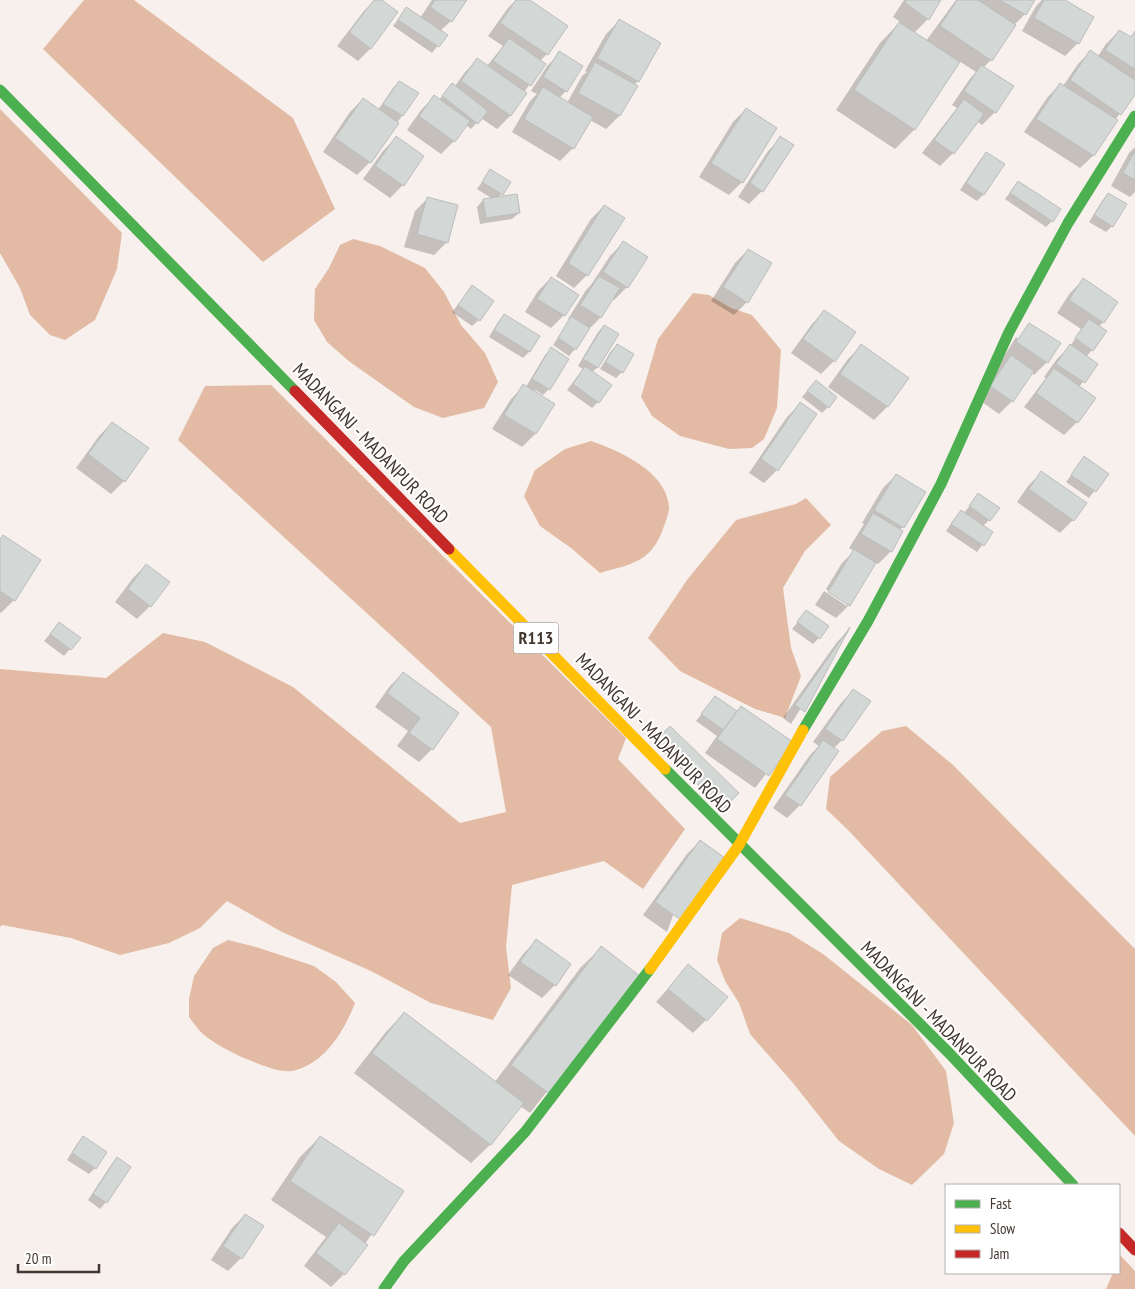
<svg xmlns="http://www.w3.org/2000/svg" width="1135" height="1289" font-family="'PT Sans Narrow',sans-serif">
<style>
.water{fill:#e3bba4}
.shadow{fill:#0003}
.building{fill:#d3d7d5;stroke:#babebd}
.lines{fill:none;stroke-linecap:round;stroke-linejoin:round}
.fast{stroke:#4caf50;stroke-width:11}
.slow{stroke:#ffc107;stroke-width:11}
.jam{stroke:#c62828;stroke-width:11}
.labels{text-anchor:middle;stroke-width:4;stroke-linejoin:round;paint-order:stroke}
.shield{fill:#fff;stroke:#7b736e;stroke-width:1}
.shield-label{font-size:18px;font-weight:bold;fill:#433730}
.street-label{font-size:19px;fill:#433730;stroke:#fff}
</style>
<rect width="100%" height="100%" fill="#f7f0ec"/>
<!-- water -->
<g class="water">
<polygon points="84,0 134,0 293,118 335,209 263,262 43,49"/>
<polygon points="0,109 122,233 117,269 95,320 65,340 50,335 30,315 20,288 0,253"/>
<polygon points="353,239 380,246 425,268 444,292 461,325 485,353 498,382 484,408 443,418 414,407 350,362 327,342 314,320 315,289 329,268 340,245"/>
<polygon points="693,293 709,295 731,308 752,315 781,350 777,408 764,439 752,448 729,449 680,436 652,416 641,397 658,339"/>
<polygon points="271,385 626,738 618,759 685,829 643,889 604,861 512,885 506,947 511,988 493,1020 431,1003 371,971 282,932 227,901 200,928 169,943 120,955 71,938 2,925 0,927 0,669 106,678 163,633 205,642 293,687 460,823 506,812 491,727 178,440 205,386"/>
<path d="M 591,441 C 620,451 667,472 669,507 C 669,514 665,523 663,529 C 658,543 650,555 637,561 C 626,567 612,569 600,573 L 571,548 L 540,526 L 524,496 L 535,470 L 565,449 Z"/>
<polygon points="806,498 831,525 805,551 783,588 791,648 801,676 785,718 755,709 680,671 648,638 687,580 736,520 796,504"/>
<polygon points="906,726 953,765 1135,949 1135,1136 848,830 826,809 830,777 882,731"/>
<polygon points="740,918 789,933 823,954 912,1025 946,1071 954,1123 944,1154 912,1185 879,1169 839,1141 793,1083 750,1034 739,1003 725,981 717,960 722,933"/>
<path d="M 228,940 L 256,947 L 314,966 L 336,982 L 355,1003 C 344,1031 325,1064 292,1071 C 278,1073 257,1063 244,1058 C 231,1052 215,1044 204,1035 C 198,1030 194,1023 189,1017 L 189,999 L 194,976 L 213,948 Z"/>
<polygon points="1120,1255 1135,1271 1135,1289 1106,1289 1113,1273 1119,1273"/>
</g>
<!-- shadow -->
<g class="shadow">
<polygon points="375,0 380,0 371,48 358,61 337,46 364,11"/>
<polygon points="432,0 465,0 451,21 440,31 446,35 432,53 393,26 406,9 420,18"/>
<polygon points="516,0 528,0 547,54 540,61 545,64 524,92 526,93 510,116 497,129 481,118 471,129 466,125 454,141 441,154 407,130 421,110 434,97 439,100 452,84 455,86 465,72 478,59 487,66 503,46 488,36 508,8"/>
<polygon points="904,0 940,0 928,19 914,33 926,41 956,0 1033,0 1025,14 1014,25 991,60 983,68 995,112 982,125 977,121 953,153 940,166 922,153 957,108 952,105 969,80 976,72 959,61 914,130 895,149 836,110 880,43 900,22 893,17"/>
<polygon points="1042,0 1062,0 1078,43 1065,56 1022,31 1036,6"/>
<polygon points="619,21 638,81 634,85 636,86 619,116 606,129 590,120 573,148 560,161 512,132 530,101 537,94 531,91 547,66 560,53 581,66 566,91 559,98 567,103 582,76 587,72 585,71 606,34"/>
<polygon points="1119,31 1129,38 1135,32 1135,93 1115,120 1116,121 1093,156 1080,168 1024,132 1047,98 1060,84 1063,86 1078,64 1091,51 1098,56 1106,44"/>
<polygon points="399,82 417,94 370,162 357,175 323,152 350,112 363,99 378,110 393,88"/>
<polygon points="746,109 775,128 742,182 729,195 699,177 733,122"/>
<polygon points="396,138 403,185 390,198 363,179 383,151"/>
<polygon points="781,138 762,191 749,204 738,197 768,151"/>
<polygon points="1135,147 1135,192 1130,197 1111,186 1129,153"/>
<polygon points="986,154 1003,165 983,195 977,201 960,190 980,160"/>
<polygon points="490,171 509,183 498,198 519,213 512,219 480,224 477,207 483,200 493,199 477,189"/>
<polygon points="1018,182 1052,221 1046,227 1005,199"/>
<polygon points="1108,195 1112,226 1106,232 1089,222 1102,201"/>
<polygon points="428,198 447,242 434,255 404,247 415,211"/>
<polygon points="604,206 587,275 574,288 556,276 591,219"/>
<polygon points="623,243 627,287 614,300 612,299 600,318 588,330 575,349 569,356 553,345 570,320 568,319 586,290 591,285 610,256"/>
<polygon points="748,250 747,302 734,315 711,301 735,263"/>
<polygon points="551,278 577,295 564,315 551,328 525,312 538,291"/>
<polygon points="1083,280 1103,322 1099,327 1092,350 1086,357 1096,364 1079,387 1077,422 1064,435 1024,407 1046,378 1044,377 1057,359 1071,345 1081,329 1057,313 1070,293"/>
<polygon points="472,287 479,320 472,326 452,312"/>
<polygon points="825,311 834,361 821,374 791,353 812,324"/>
<polygon points="504,315 538,337 529,352 523,358 489,337 498,322"/>
<polygon points="604,326 617,334 597,368 592,372 598,402 592,408 567,390 583,369 578,366 598,332"/>
<polygon points="1016,337 1047,362 1034,375 1032,373 1012,401 999,414 978,399"/>
<polygon points="617,345 633,355 622,372 616,378 600,369 611,351"/>
<polygon points="861,346 907,378 887,407 874,420 828,387 848,359"/>
<polygon points="551,349 549,389 543,395 535,390 533,392 553,404 535,434 522,447 492,429 511,399 524,386 526,387 545,355"/>
<polygon points="810,388 828,407 822,413 802,397"/>
<polygon points="800,404 815,414 777,470 764,483 749,473 787,417"/>
<polygon points="112,423 124,481 111,494 76,468 99,436"/>
<polygon points="1084,458 1107,474 1089,498 1066,482"/>
<polygon points="1041,473 1073,520 1060,533 1017,502 1028,486"/>
<polygon points="896,475 903,527 899,530 891,551 878,564 875,563 849,605 836,618 815,605 824,591 847,606 847,603 826,589 842,563 854,551 849,548 864,524 862,523 883,488"/>
<polygon points="979,494 989,520 983,526 992,532 977,552 946,531 955,518 961,512 964,513"/>
<polygon points="0,540 14,600 1,613 0,612"/>
<polygon points="146,565 150,606 137,619 115,602 133,578"/>
<polygon points="806,612 819,638 813,644 792,629"/>
<polygon points="59,623 79,638 64,656 44,641"/>
<polygon points="850,629 791,724 783,718 837,642"/>
<polygon points="403,673 458,713 432,749 419,762 397,746 408,731 375,707 390,686"/>
<polygon points="854,690 842,740 833,749 800,805 787,818 773,808 810,755 819,746 813,742 841,703"/>
<polygon points="715,697 736,712 741,707 791,742 755,788 705,753 717,736 696,721"/>
<polygon points="700,841 667,932 643,915 687,854"/>
<polygon points="536,941 555,985 542,998 508,975 523,954"/>
<polygon points="601,948 638,976 530,1113 520,1106 491,1144 471,1163 354,1073 385,1033 404,1013 494,1083 581,967"/>
<polygon points="688,966 706,1020 693,1033 656,1002"/>
<polygon points="320,1137 402,1191 344,1274 331,1287 304,1266 326,1237 271,1200 300,1157"/>
<polygon points="83,1138 95,1168 89,1174 67,1160 77,1144"/>
<polygon points="117,1159 106,1202 100,1209 88,1200 111,1165"/>
<polygon points="245,1215 241,1258 228,1271 211,1260 232,1228"/>
</g>
<!-- building -->
<g class="building">
<polygon points="374,0 382,0 398,12 371,49 349,32"/>
<polygon points="435,0 467,0 452,22 430,7"/>
<polygon points="516,0 530,0 568,26 548,55 500,23"/>
<polygon points="907,0 941,0 929,20 905,3"/>
<polygon points="957,0 978,0 1016,25 992,61 940,26"/>
<polygon points="1000,0 1035,0 1026,15"/>
<polygon points="1044,0 1065,0 1094,17 1079,44 1034,18"/>
<polygon points="406,7 448,35 439,47 398,20"/>
<polygon points="619,19 661,43 639,82 597,58"/>
<polygon points="899,22 960,62 915,130 854,90"/>
<polygon points="1119,30 1131,37 1135,31 1135,69 1105,50"/>
<polygon points="509,38 546,64 531,86 493,61"/>
<polygon points="1090,50 1135,80 1135,95 1121,115 1070,80"/>
<polygon points="559,51 583,66 567,92 543,77"/>
<polygon points="477,58 527,93 511,116 461,81"/>
<polygon points="595,62 638,86 620,116 578,93"/>
<polygon points="981,65 1014,86 996,113 964,91"/>
<polygon points="399,81 419,93 403,116 383,104"/>
<polygon points="452,83 488,111 478,124 442,96"/>
<polygon points="1060,83 1118,120 1094,156 1036,119"/>
<polygon points="543,87 593,117 574,149 524,119"/>
<polygon points="434,95 470,121 455,142 419,116"/>
<polygon points="363,98 399,123 371,163 335,138"/>
<polygon points="964,99 984,114 954,154 934,140"/>
<polygon points="746,108 777,128 743,183 711,163"/>
<polygon points="396,136 424,156 404,186 375,166"/>
<polygon points="780,136 794,145 763,192 750,183"/>
<polygon points="1135,151 1135,180 1123,173"/>
<polygon points="986,152 1005,164 984,195 966,183"/>
<polygon points="490,169 511,182 503,195 482,182"/>
<polygon points="1018,181 1061,209 1053,222 1010,193"/>
<polygon points="1108,193 1127,204 1113,227 1094,215"/>
<polygon points="517,194 520,213 486,218 483,199"/>
<polygon points="427,197 458,205 448,243 417,234"/>
<polygon points="604,205 625,218 588,276 568,263"/>
<polygon points="623,241 648,257 628,288 603,272"/>
<polygon points="748,249 772,263 748,303 723,287"/>
<polygon points="599,276 620,288 601,318 580,305"/>
<polygon points="551,277 579,295 565,316 537,299"/>
<polygon points="1083,278 1118,302 1104,323 1069,300"/>
<polygon points="472,285 494,301 480,321 458,305"/>
<polygon points="824,310 856,332 835,362 803,339"/>
<polygon points="504,314 540,336 530,352 494,330"/>
<polygon points="571,316 590,328 576,350 558,338"/>
<polygon points="1089,319 1107,331 1093,351 1075,338"/>
<polygon points="1029,323 1061,343 1048,363 1016,342"/>
<polygon points="604,325 619,334 598,368 583,359"/>
<polygon points="617,344 634,354 623,373 605,362"/>
<polygon points="861,344 909,378 888,407 840,374"/>
<polygon points="1070,344 1098,364 1085,383 1056,364"/>
<polygon points="551,347 569,359 550,390 532,379"/>
<polygon points="1011,355 1034,371 1013,402 990,386"/>
<polygon points="585,366 612,385 599,403 573,384"/>
<polygon points="1054,368 1096,398 1078,423 1036,393"/>
<polygon points="816,380 837,397 829,408 807,391"/>
<polygon points="523,384 555,404 536,434 504,415"/>
<polygon points="800,402 817,414 778,471 761,459"/>
<polygon points="112,422 149,448 125,482 88,454"/>
<polygon points="1084,456 1109,474 1096,492 1071,475"/>
<polygon points="1041,471 1087,503 1074,521 1029,489"/>
<polygon points="896,474 926,492 904,528 874,510"/>
<polygon points="978,493 1000,508 990,521 969,506"/>
<polygon points="961,510 993,532 984,546 951,524"/>
<polygon points="873,513 903,531 892,552 861,534"/>
<polygon points="3,535 41,560 15,601 0,591 0,539"/>
<polygon points="854,549 876,563 850,606 828,592"/>
<polygon points="146,564 170,582 151,607 128,589"/>
<polygon points="806,610 829,626 820,639 797,622"/>
<polygon points="59,622 81,638 71,650 50,634"/>
<polygon points="850,627 805,712 795,705"/>
<polygon points="403,672 459,713 433,750 409,733 420,718 387,693"/>
<polygon points="853,689 871,701 843,741 825,729"/>
<polygon points="715,696 737,711 723,730 701,714"/>
<polygon points="741,706 793,742 769,776 717,739"/>
<polygon points="670,726 739,793 723,809 654,742"/>
<polygon points="823,740 839,751 801,806 785,795"/>
<polygon points="700,840 725,858 681,920 655,902"/>
<polygon points="536,939 571,964 556,986 520,962"/>
<polygon points="601,946 640,976 551,1095 511,1065"/>
<polygon points="688,964 728,997 707,1021 668,989"/>
<polygon points="404,1012 524,1103 491,1145 372,1053"/>
<polygon points="83,1136 107,1152 96,1169 72,1153"/>
<polygon points="320,1136 404,1191 374,1236 290,1181"/>
<polygon points="117,1157 131,1167 107,1203 93,1194"/>
<polygon points="245,1214 264,1226 242,1259 223,1246"/>
<polygon points="339,1223 368,1245 345,1275 316,1253"/>
</g>
<g class="lines">
<!-- fast -->
<g class="fast">
<polyline points="0,90 295,391"/>
<polyline points="803,730 868,621 941,484 1009,332 1068,223 1135,116"/>
<polyline points="665,769 950,1054 1073,1185"/>
<polyline points="384,1289 404,1261 525,1132 650,969"/>
</g>
<!-- slow -->
<g class="slow">
<polyline points="449,549 665,769"/>
<polyline points="650,969 739,845 803,730"/>
</g>
<!-- jam -->
<g class="jam">
<polyline points="295,391 449,549"/>
<polyline points="1119,1233 1135,1250"/>
</g>
</g>
<g class="labels">
<!-- shield labels -->
<rect class="shield" x="513.5" y="622.5" width="45" height="31" rx="4"/>
<g class="shield-label">
<text x="536" y="644">R113</text>
</g>
<!-- street labels -->
<g class="street-label">
<text transform="translate(371 443) rotate(46)" y="7">MADANGANJ - MADANPUR ROAD</text>
<text transform="translate(654 733) rotate(46)" y="7">MADANGANJ - MADANPUR ROAD</text>
<text transform="translate(939 1021) rotate(46)" y="7">MADANGANJ - MADANPUR ROAD</text>
</g>
</g>
<!-- legend -->
<rect x="945" y="1184" width="175" height="90" fill="#ffffff" stroke="#b4afac"/>
<rect x="955" y="1200" width="25" height="8" fill="#4caf50" stroke="#b4afac"/>
<text x="990" y="1209" font-size="15" fill="#433730">Fast</text>
<rect x="955" y="1225" width="25" height="8" fill="#ffc107" stroke="#b4afac"/>
<text x="990" y="1234" font-size="15" fill="#433730">Slow</text>
<rect x="955" y="1250" width="25" height="8" fill="#c62828" stroke="#b4afac"/>
<text x="990" y="1259" font-size="15" fill="#433730">Jam</text>
<!-- scale -->
<path d="M18 1264v8h81v-8" fill="none" stroke="#433730" stroke-width="2.5"/>
<text x="25" y="1264" font-size="15" fill="#433730" stroke="#ffffff" stroke-width="4" paint-order="stroke">20 m</text>
</svg>
